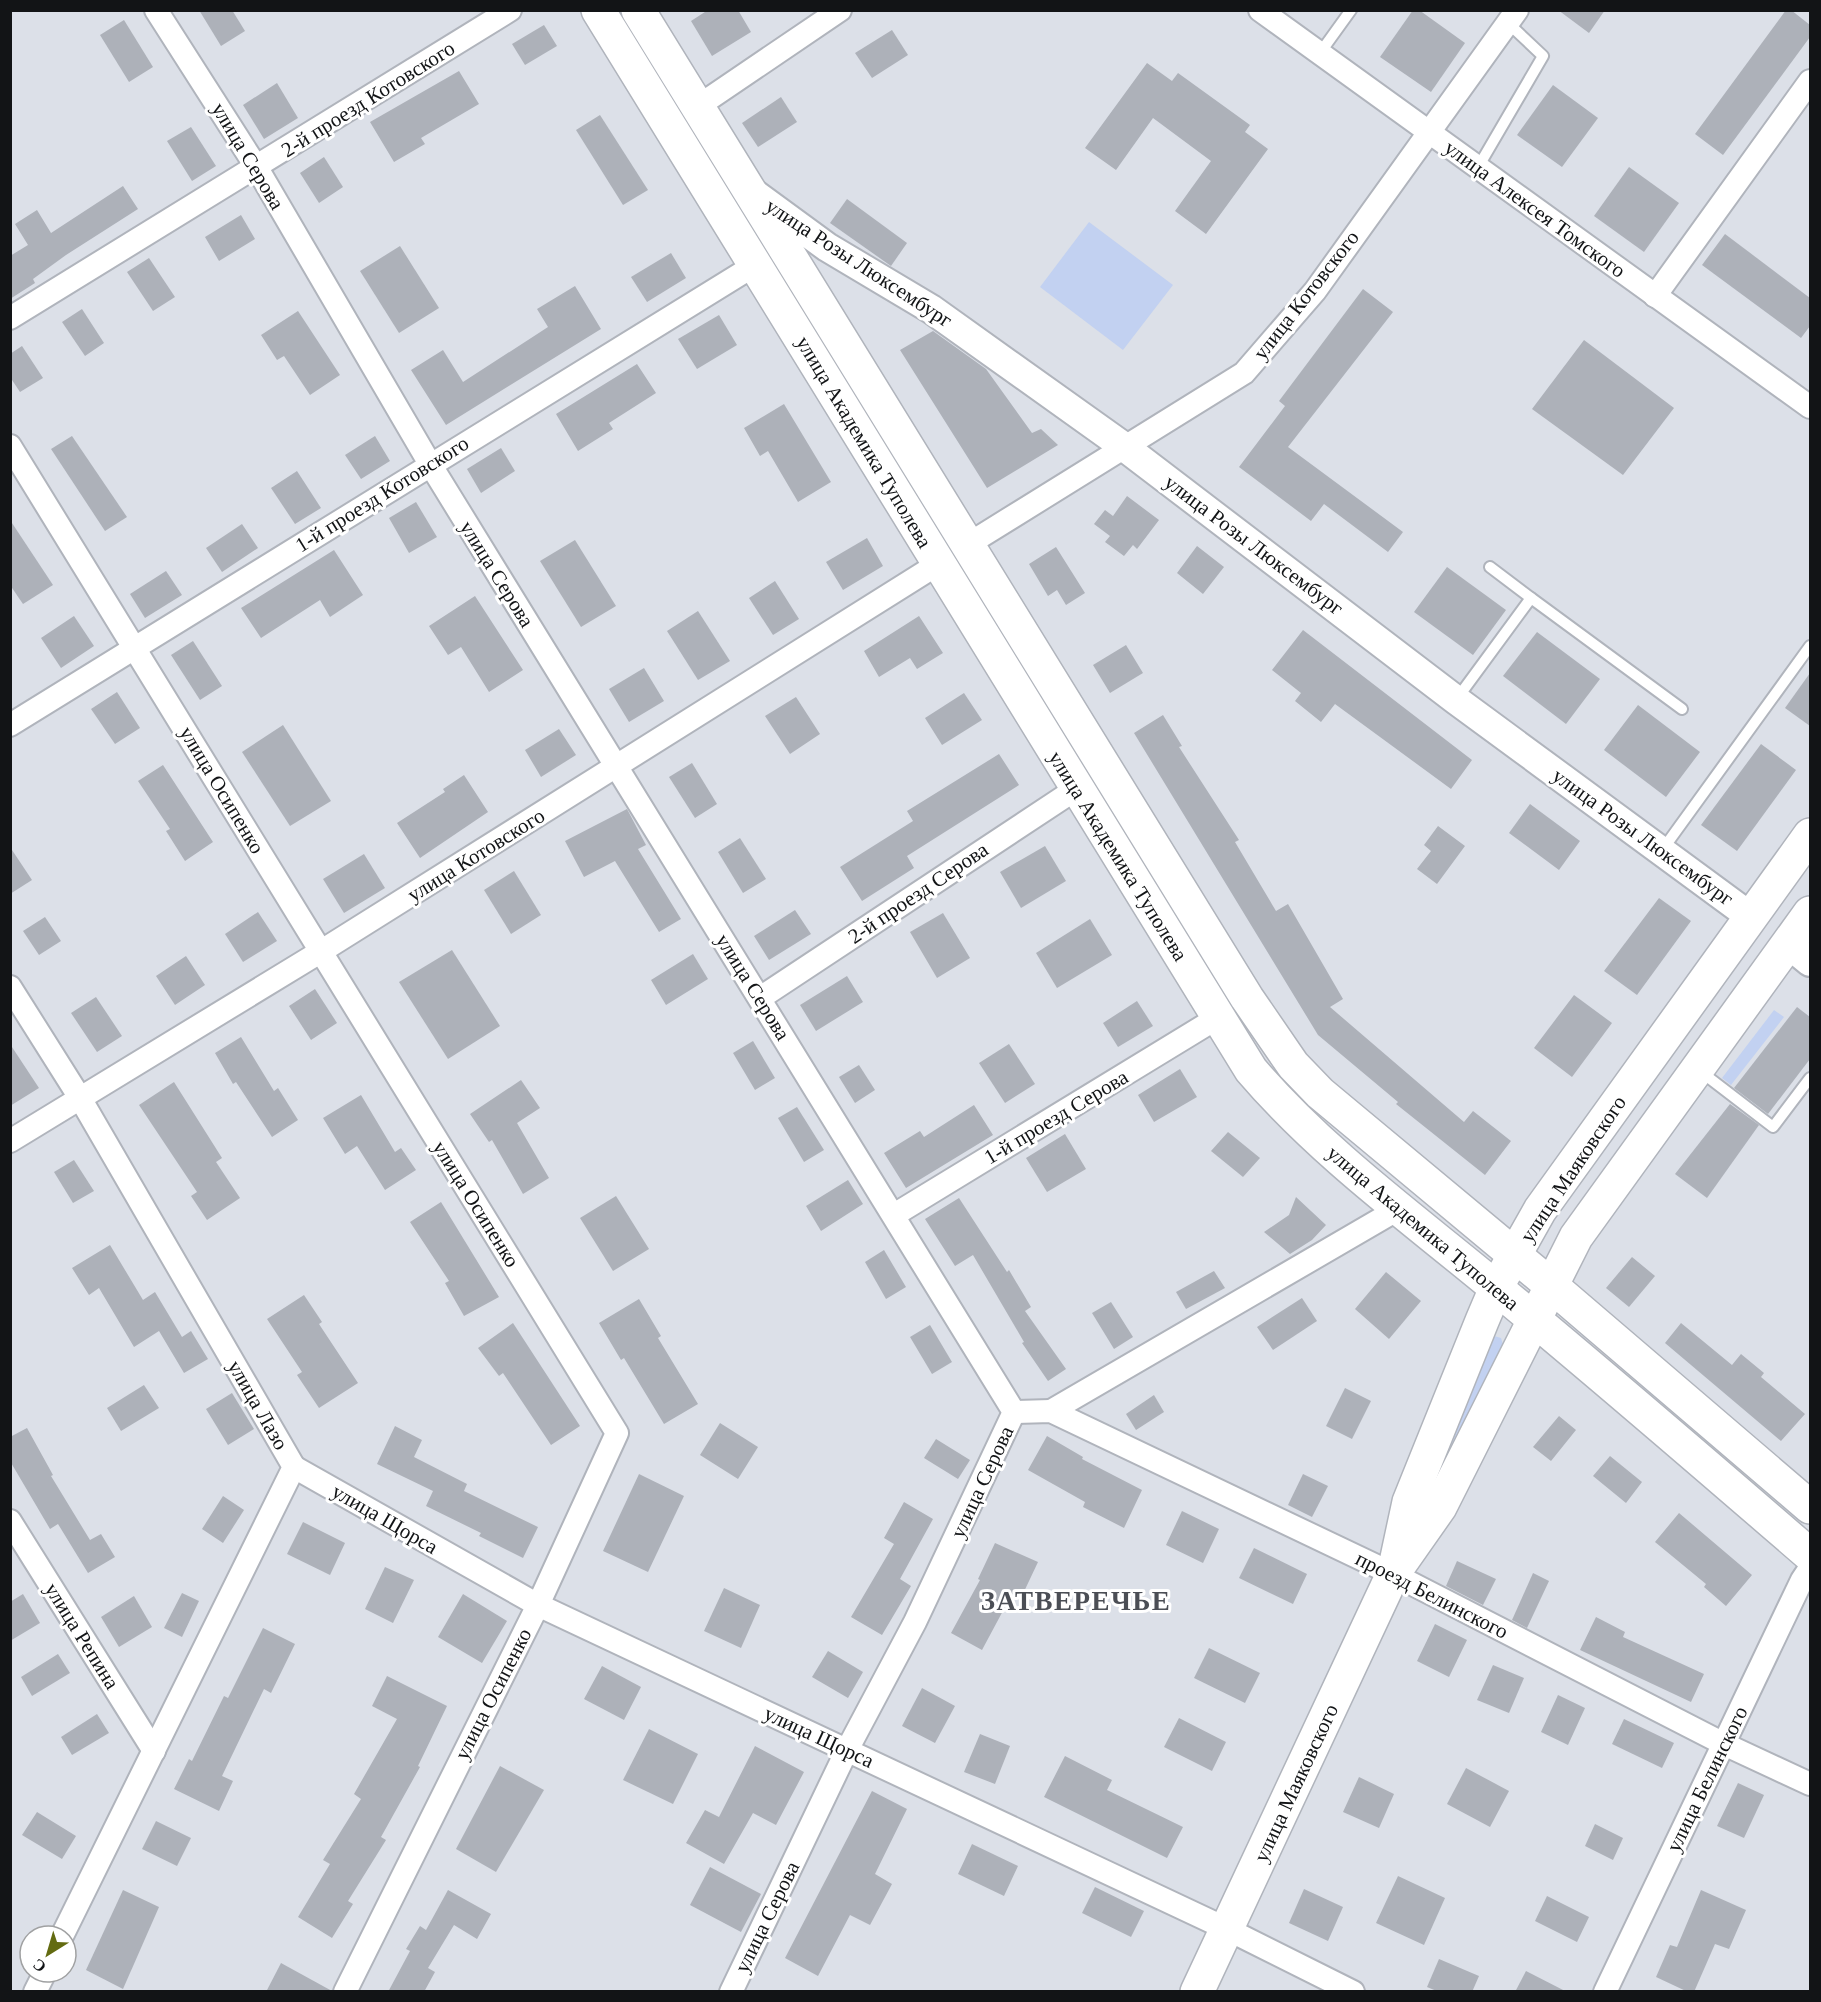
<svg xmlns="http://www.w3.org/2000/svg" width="1821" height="2002" font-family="'Times New Roman',serif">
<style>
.green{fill:#c2d1f1}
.building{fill:#adb1b9}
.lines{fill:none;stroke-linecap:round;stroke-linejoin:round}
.service-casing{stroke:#b0b4bc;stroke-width:14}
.minor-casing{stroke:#b0b4bc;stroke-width:26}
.tertiary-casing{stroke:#b0b4bc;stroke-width:32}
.primary-casing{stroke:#b0b4bc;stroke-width:36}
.service{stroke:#fff;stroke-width:10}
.minor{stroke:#fff;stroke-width:22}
.tertiary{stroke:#fff;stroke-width:28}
.primary{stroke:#fff;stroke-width:33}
.labels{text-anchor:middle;stroke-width:6;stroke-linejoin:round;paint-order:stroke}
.street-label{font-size:21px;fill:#121416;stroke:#fff}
.district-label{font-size:27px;font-weight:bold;letter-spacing:1.5px;fill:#4b4e55;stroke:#fff}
</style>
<rect width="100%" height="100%" fill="#dce0e8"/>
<!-- green -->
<g class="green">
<polygon points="1089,222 1173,285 1123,350 1040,287"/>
<polygon points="1774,1010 1784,1017 1731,1085 1722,1078"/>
<polygon points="1491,1335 1501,1338 1504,1348 1429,1495"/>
</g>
<!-- building -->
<g class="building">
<polygon points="199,10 232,10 245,31 221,46"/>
<polygon points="708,10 738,10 751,32 712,56 691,21"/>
<polygon points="1413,10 1419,10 1465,43 1431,92 1380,57"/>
<polygon points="1558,10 1605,10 1589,33"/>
<polygon points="1786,10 1791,10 1810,25 1810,37 1723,155 1695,134"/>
<polygon points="124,20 153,67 129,82 100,35"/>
<polygon points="544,25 557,46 525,65 512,44"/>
<polygon points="892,30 908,55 872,78 855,53"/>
<polygon points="1147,63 1172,81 1178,73 1250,125 1245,132 1268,149 1206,234 1175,211 1211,161 1153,118 1116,170 1085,148"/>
<polygon points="459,71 479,104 421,138 425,144 394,162 370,122"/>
<polygon points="277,83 298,118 264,139 243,105"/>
<polygon points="1553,85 1598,118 1562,167 1517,135"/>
<polygon points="781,97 797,122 758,147 742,123"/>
<polygon points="600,115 648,190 623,205 576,130"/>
<polygon points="191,127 216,166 192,181 167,141"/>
<polygon points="324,157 343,187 319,203 300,173"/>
<polygon points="1629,167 1679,203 1644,252 1594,216"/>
<polygon points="123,186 138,209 66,255 33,279 35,283 10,299 10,256 28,245 15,224 37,210 51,233"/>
<polygon points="847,199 907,243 891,266 830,223"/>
<polygon points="241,215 255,239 219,261 205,237"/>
<polygon points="1725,234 1810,298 1810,326 1801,338 1702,265"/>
<polygon points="400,246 439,308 399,333 360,271"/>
<polygon points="671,253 686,278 647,302 631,277"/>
<polygon points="149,258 175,297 153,311 127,272"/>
<polygon points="575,286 601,329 446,425 411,370 443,350 463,382 548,327 537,309"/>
<polygon points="1363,289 1393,312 1288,447 1403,532 1388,552 1324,504 1311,521 1239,467 1285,406 1279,401"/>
<polygon points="82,309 104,343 85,356 62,322"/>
<polygon points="298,311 340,375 310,395 284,356 277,360 261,335"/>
<polygon points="719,315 737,345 697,369 678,339"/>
<polygon points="933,331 986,369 1032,433 1041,429 1058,445 987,488 900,350"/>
<polygon points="1584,340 1674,408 1623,475 1532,409"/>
<polygon points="22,346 43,378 20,392 10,377 10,354"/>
<polygon points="637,364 656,393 609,423 613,429 578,451 556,414"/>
<polygon points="784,404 831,482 798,502 768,451 760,456 744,428"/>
<polygon points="72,436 127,517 105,531 51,449"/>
<polygon points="375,436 390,461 361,479 345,455"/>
<polygon points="501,448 515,471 481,493 467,469"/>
<polygon points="297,471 321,508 295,524 271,488"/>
<polygon points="1127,496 1159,520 1137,549 1133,545 1124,556 1105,542 1110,536 1094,524 1105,510 1113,516"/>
<polygon points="416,502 437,537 409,553 389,518"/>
<polygon points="10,520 53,585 23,604 10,585"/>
<polygon points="242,524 258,548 222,572 206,548"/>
<polygon points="867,538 883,566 843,590 826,562"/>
<polygon points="575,540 616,606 581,627 540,561"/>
<polygon points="1197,546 1224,567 1203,594 1177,573"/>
<polygon points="1056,547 1085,593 1066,605 1057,590 1048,596 1029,564"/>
<polygon points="334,550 363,595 330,617 320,600 261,638 241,608"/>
<polygon points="1447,567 1506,610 1473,655 1414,612"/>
<polygon points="166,571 182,595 145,618 130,594"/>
<polygon points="775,581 799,619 773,635 749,598"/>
<polygon points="475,596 523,670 489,692 461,647 448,655 429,626"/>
<polygon points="698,611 730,661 698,680 667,631"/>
<polygon points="74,616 94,646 61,668 41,638"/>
<polygon points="919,616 943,653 917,669 910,658 879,677 864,651"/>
<polygon points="1303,630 1472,760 1451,789 1335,704 1321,722 1295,701 1301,693 1272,670"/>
<polygon points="1537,632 1600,679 1566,724 1503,676"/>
<polygon points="193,641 222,686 200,700 171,655"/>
<polygon points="1126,645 1143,673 1110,693 1093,665"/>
<polygon points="644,668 664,701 629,722 609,689"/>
<polygon points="1810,673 1810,726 1785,708"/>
<polygon points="117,692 140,728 115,744 91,709"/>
<polygon points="964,693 982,720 942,745 925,718"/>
<polygon points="796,697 820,734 790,754 765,716"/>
<polygon points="1638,705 1700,752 1666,797 1604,750"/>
<polygon points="1163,715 1182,746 1179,747 1239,840 1235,842 1276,911 1288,904 1343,999 1330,1007 1464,1122 1473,1111 1511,1141 1485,1175 1396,1104 1398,1102 1318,1035 1134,733"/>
<polygon points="283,725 331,801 290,826 242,752"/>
<polygon points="559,729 576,755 541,777 525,750"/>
<polygon points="1761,744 1796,770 1737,851 1701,825"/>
<polygon points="999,754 1019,785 907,856 914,868 862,901 840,867 913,821 907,811"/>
<polygon points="692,763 717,804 695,818 669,777"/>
<polygon points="163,765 213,842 185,861 166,831 170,829 138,781"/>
<polygon points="464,775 488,812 420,858 397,823 445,792 443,789"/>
<polygon points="1530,804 1580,841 1559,870 1509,833"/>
<polygon points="627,809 646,845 638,849 681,919 659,932 615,861 584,877 565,841"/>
<polygon points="1438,826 1465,846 1437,884 1417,869 1431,851 1424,845"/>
<polygon points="740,838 766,879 743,893 718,852"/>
<polygon points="1045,846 1066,881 1021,908 1000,872"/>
<polygon points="10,847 32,880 10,894"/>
<polygon points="364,854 385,888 344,913 323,879"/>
<polygon points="514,871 541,915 511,934 484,890"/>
<polygon points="1659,898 1691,921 1637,995 1604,971"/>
<polygon points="795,910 811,934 769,960 754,936"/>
<polygon points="258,912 277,941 243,962 225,934"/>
<polygon points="943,913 970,958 937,978 910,932"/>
<polygon points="45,917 61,941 39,955 23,931"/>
<polygon points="1090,919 1112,955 1057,988 1036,953"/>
<polygon points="452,950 500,1026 448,1059 399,982"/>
<polygon points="693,954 708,979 666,1005 651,980"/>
<polygon points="186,956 205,985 175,1005 156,976"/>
<polygon points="847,976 863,1002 816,1031 800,1005"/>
<polygon points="315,989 337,1023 311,1040 289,1006"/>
<polygon points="1574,995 1612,1023 1572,1077 1534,1048"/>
<polygon points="96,997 122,1036 97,1052 71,1013"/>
<polygon points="1137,1001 1153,1026 1118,1047 1103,1023"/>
<polygon points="1797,1007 1810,1017 1810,1059 1768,1114 1734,1088"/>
<polygon points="241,1037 274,1091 278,1088 298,1120 272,1137 236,1082 233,1084 215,1053"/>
<polygon points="753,1041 775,1078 755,1090 733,1053"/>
<polygon points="10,1044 39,1088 10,1106"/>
<polygon points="1009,1044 1035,1084 1005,1103 979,1063"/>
<polygon points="859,1065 875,1090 855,1103 839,1077"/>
<polygon points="1180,1069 1197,1097 1154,1122 1138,1095"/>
<polygon points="521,1080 540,1108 517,1123 549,1178 523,1194 492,1140 489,1142 470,1114"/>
<polygon points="174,1082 222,1158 216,1162 240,1198 207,1220 191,1196 197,1192 139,1105"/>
<polygon points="361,1095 395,1152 401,1148 416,1170 385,1190 357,1146 345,1154 323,1118"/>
<polygon points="1730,1104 1759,1125 1707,1198 1675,1174"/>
<polygon points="974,1105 993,1135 906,1188 884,1153 920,1131 924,1137"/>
<polygon points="797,1107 824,1150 804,1162 778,1118"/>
<polygon points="1228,1132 1260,1158 1243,1177 1211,1151"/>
<polygon points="1065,1134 1086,1169 1047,1192 1026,1158"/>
<polygon points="74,1160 94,1191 73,1203 54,1172"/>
<polygon points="848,1180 863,1204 821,1231 806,1206"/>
<polygon points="616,1196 649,1249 613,1271 580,1218"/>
<polygon points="1296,1197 1326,1225 1312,1240 1290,1254 1264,1232 1289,1215"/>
<polygon points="959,1198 1007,1272 1009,1270 1031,1307 1025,1311 1066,1369 1048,1381 1022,1343 1024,1342 973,1255 955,1266 925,1219"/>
<polygon points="441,1202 499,1297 464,1316 445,1283 449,1281 410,1222"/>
<polygon points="110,1245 143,1300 155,1292 182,1337 191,1331 208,1359 184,1373 159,1331 134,1347 99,1288 89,1295 72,1268"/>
<polygon points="884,1250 906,1287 886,1299 865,1262"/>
<polygon points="1632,1257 1655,1276 1629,1307 1606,1288"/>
<polygon points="1214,1271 1225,1288 1186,1309 1176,1292"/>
<polygon points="1386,1272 1421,1301 1389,1339 1355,1309"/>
<polygon points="304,1295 322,1322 319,1324 358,1383 319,1408 297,1375 302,1372 267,1319"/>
<polygon points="1302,1298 1317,1321 1273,1350 1257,1327"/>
<polygon points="639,1299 661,1336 658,1338 698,1404 664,1424 624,1358 621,1360 599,1323"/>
<polygon points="1111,1302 1133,1337 1114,1349 1092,1313"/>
<polygon points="513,1323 580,1426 551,1445 503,1373 499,1376 478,1348"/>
<polygon points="1681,1323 1732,1365 1741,1354 1764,1373 1761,1377 1805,1414 1781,1441 1665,1343"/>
<polygon points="930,1325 952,1362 932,1374 910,1337"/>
<polygon points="144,1385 159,1408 121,1431 107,1408"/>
<polygon points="1345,1388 1371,1401 1352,1439 1326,1426"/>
<polygon points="232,1393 254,1429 228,1445 206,1409"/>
<polygon points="1154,1395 1164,1412 1136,1430 1126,1414"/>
<polygon points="1559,1416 1576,1430 1551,1461 1533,1447"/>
<polygon points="720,1423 758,1447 738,1479 700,1455"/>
<polygon points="395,1426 422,1440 414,1457 467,1484 464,1491 538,1527 523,1558 479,1536 481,1533 426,1506 433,1491 377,1464"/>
<polygon points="27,1428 53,1475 51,1476 90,1540 101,1534 115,1557 88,1573 58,1524 50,1529 10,1461 10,1437"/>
<polygon points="1047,1436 1083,1457 1082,1459 1142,1490 1124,1528 1083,1507 1085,1502 1028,1470"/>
<polygon points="936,1439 970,1460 958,1479 924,1458"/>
<polygon points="1610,1456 1642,1482 1626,1503 1593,1476"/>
<polygon points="639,1474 684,1496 648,1572 603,1551"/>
<polygon points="1303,1474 1328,1486 1312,1517 1288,1505"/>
<polygon points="223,1496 244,1510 223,1543 202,1529"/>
<polygon points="904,1502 933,1519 900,1579 911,1586 882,1635 851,1617 894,1544 884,1538"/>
<polygon points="1182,1511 1219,1529 1203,1563 1166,1545"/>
<polygon points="1679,1513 1752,1575 1726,1606 1704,1587 1706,1584 1655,1542"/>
<polygon points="303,1522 345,1543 330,1575 287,1554"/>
<polygon points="995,1543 1038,1562 1021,1598 1012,1594 982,1650 951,1633 980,1580 978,1579"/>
<polygon points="1254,1548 1307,1574 1293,1604 1239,1578"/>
<polygon points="1457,1561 1496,1579 1483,1605 1446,1586"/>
<polygon points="385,1567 414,1580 393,1623 365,1609"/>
<polygon points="1533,1573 1549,1581 1527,1628 1512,1620"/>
<polygon points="724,1588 760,1605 741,1648 704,1631"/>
<polygon points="182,1593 199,1601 182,1637 164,1628"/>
<polygon points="23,1594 40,1623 10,1641 10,1602"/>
<polygon points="463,1594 507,1621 482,1663 438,1637"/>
<polygon points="134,1596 152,1627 119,1647 101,1617"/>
<polygon points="1596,1617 1625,1632 1623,1637 1704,1674 1691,1702 1580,1650"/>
<polygon points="1435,1624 1467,1640 1449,1677 1417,1661"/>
<polygon points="263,1628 295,1644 271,1693 264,1689 222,1776 233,1781 219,1811 174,1789 189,1759 192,1761 224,1696 228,1698"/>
<polygon points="1209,1648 1260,1673 1245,1703 1194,1678"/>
<polygon points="828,1651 863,1672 848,1698 812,1677"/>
<polygon points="58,1654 70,1673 32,1696 21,1677"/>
<polygon points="1493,1665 1524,1678 1509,1713 1477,1700"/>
<polygon points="602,1666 641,1687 624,1720 584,1699"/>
<polygon points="387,1676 447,1706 418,1766 420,1767 381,1837 386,1840 348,1901 353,1904 332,1938 298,1917 330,1864 323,1860 361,1799 354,1794 397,1719 372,1706"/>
<polygon points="922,1688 955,1706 935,1743 902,1726"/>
<polygon points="1558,1695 1585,1708 1568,1745 1541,1732"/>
<polygon points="97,1714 109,1733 72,1755 61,1737"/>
<polygon points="1179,1718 1226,1742 1212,1771 1164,1747"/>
<polygon points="1624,1719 1674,1743 1662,1768 1612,1744"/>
<polygon points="649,1729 698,1754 673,1804 623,1780"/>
<polygon points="980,1734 1010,1746 995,1784 964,1772"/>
<polygon points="755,1746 804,1772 776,1825 753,1813 724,1864 686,1843 705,1810 719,1817"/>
<polygon points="1065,1756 1112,1780 1107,1790 1183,1827 1167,1858 1044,1797"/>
<polygon points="500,1766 544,1790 496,1872 456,1849"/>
<polygon points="1466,1768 1509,1791 1490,1827 1447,1804"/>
<polygon points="1359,1777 1394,1794 1379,1828 1343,1812"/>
<polygon points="1738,1783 1764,1795 1744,1838 1717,1826"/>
<polygon points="872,1791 907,1809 875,1874 892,1884 870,1925 850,1915 818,1976 785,1958"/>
<polygon points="37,1812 76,1836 62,1859 22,1835"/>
<polygon points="156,1821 191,1838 177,1866 142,1849"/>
<polygon points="1595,1824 1623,1838 1613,1860 1585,1846"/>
<polygon points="972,1844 1018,1866 1004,1896 958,1874"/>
<polygon points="710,1867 761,1894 741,1932 690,1905"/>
<polygon points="1398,1876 1445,1898 1424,1945 1376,1923"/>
<polygon points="1095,1887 1144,1911 1131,1937 1082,1913"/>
<polygon points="1304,1889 1343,1907 1328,1941 1289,1923"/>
<polygon points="123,1890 159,1907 123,1989 86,1970"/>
<polygon points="448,1890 491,1914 477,1939 454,1925 428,1968 435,1972 424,1992 388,1992 410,1951 406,1949 420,1926 426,1930"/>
<polygon points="1701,1890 1746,1910 1729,1949 1715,1944 1694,1992 1688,1992 1656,1977 1670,1945 1677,1947"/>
<polygon points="1547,1896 1589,1917 1577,1942 1535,1921"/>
<polygon points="1439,1959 1479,1976 1472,1992 1439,1992 1427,1987"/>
<polygon points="281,1963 332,1991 332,1992 266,1992"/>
<polygon points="1526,1971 1567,1992 1515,1992"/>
</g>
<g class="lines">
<!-- service casing -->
<g class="service-casing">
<g id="service">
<polyline points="1320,53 1351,10"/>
<polyline points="1477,169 1543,56 1508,23"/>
<polyline points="1490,567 1531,598"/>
<polyline points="1456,700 1531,598 1682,709"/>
<polyline points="1663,849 1810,646"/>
<polyline points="1700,1071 1773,1127 1810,1078"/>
</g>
</g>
<!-- minor casing -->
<g class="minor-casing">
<g id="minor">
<polyline points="156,10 257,168 430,464 1014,1412 915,1622 847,1750 731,1992"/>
<polyline points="1260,10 1810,407"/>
<polyline points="697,107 840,10"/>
<polyline points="1655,296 1810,81"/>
<polyline points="10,318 510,10"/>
<polyline points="10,446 617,1433 538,1605 345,1992"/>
<polyline points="967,545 1244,373 1315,291 1517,10"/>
<polyline points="10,725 755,265"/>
<polyline points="10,987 80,1098 294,1467 62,1936"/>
<polyline points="760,998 1076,789"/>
<polyline points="10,1141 320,952 938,564"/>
<polyline points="894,1215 1217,1018"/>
<polyline points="1051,1411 1400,1208"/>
<polyline points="1014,1412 1051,1411 1393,1574 1724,1744 1810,1784"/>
<polyline points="294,1467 538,1605 1227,1929 1353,1992"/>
<polyline points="10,1521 154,1751"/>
<polyline points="35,1992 45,1972"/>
<polyline points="1605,1992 1802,1580 1810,1568"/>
</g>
</g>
<!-- tertiary casing -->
<g class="tertiary-casing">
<g id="tertiary">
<polyline points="756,195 827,247 931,309 1123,446 1456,700 1751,917"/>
<polyline points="1788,944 1810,962"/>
</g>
</g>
<!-- primary casing -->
<g class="primary-casing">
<g id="primary">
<path d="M 598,10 L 1251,1070 C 1322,1153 1412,1218 1495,1287 C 1602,1375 1706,1465 1810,1555"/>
<polyline points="638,10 1247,998 1293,1065 1320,1093 1553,1287 1810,1507"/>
<polyline points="1397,1558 1409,1502 1482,1321 1496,1288 1540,1210 1810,835"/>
<polyline points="1197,1992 1393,1574 1440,1507 1576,1237 1810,913"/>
</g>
</g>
<!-- service -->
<use href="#service" class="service"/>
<!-- minor -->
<use href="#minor" class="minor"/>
<!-- tertiary -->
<use href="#tertiary" class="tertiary"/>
<!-- primary -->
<use href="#primary" class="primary"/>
</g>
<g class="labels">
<!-- street labels -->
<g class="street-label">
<text transform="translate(368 99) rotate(-32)" y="7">2-й проезд Котовского</text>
<text transform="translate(248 156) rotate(59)" y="7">улица Серова</text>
<text transform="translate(1535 209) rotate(36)" y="7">улица Алексея Томского</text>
<text transform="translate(859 263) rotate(33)" y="7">улица Розы Люксембург</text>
<text transform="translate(1306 295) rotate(-52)" y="7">улица Котовского</text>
<text transform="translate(864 442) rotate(59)" y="7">улица Академика Туполева</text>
<text transform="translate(382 494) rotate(-32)" y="7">1-й проезд Котовского</text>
<text transform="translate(1254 545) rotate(37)" y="7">улица Розы Люксембург</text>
<text transform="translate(497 574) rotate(58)" y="7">улица Серова</text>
<text transform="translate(222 790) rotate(59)" y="7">улица Осипенко</text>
<text transform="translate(1643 837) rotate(36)" y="7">улица Розы Люксембург</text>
<text transform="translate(476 855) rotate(-32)" y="7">улица Котовского</text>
<text transform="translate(1118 856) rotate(58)" y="7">улица Академика Туполева</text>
<text transform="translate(918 893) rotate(-34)" y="7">2-й проезд Серова</text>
<text transform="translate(753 987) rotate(58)" y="7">улица Серова</text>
<text transform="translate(1056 1117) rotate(-31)" y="7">1-й проезд Серова</text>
<text transform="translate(1573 1169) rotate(-56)" y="7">улица Маяковского</text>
<text transform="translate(476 1204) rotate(58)" y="7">улица Осипенко</text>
<text transform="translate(1423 1228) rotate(40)" y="7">улица Академика Туполева</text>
<text transform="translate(258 1405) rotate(60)" y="7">улица Лазо</text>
<text transform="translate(982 1482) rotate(-65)" y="7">улица Серова</text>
<text transform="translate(385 1519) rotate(30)" y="7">улица Щорса</text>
<text transform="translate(1432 1595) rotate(27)" y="7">проезд Белинского</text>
<text transform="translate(82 1636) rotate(58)" y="7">улица Репина</text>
<text transform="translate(493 1694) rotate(-63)" y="7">улица Осипенко</text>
<text transform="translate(819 1737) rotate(25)" y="7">улица Щорса</text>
<text transform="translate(1707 1779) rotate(-64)" y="7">улица Белинского</text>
<text transform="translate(1296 1783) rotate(-65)" y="7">улица Маяковского</text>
<text transform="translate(767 1917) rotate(-64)" y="7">улица Серова</text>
</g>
<!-- district labels -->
<g class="district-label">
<text x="1076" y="1610">ЗАТВЕРЕЧЬЕ</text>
</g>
</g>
<!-- border -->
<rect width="1821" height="2002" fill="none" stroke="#121416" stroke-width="24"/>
<!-- north arrow -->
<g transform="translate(48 1954) rotate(217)"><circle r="28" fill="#ffffff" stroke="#a0a1a2" stroke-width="1.5"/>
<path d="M0-4.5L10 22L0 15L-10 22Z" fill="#636b11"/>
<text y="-9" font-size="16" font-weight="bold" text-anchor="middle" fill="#121416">С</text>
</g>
</svg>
